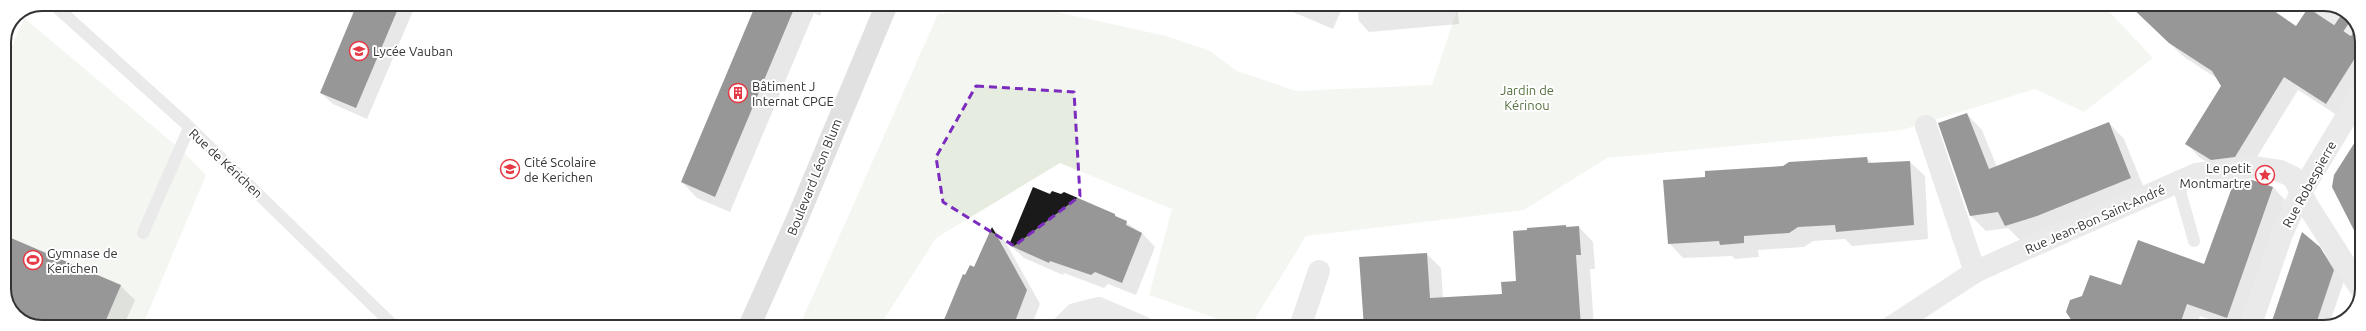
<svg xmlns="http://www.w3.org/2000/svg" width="2366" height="331" font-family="Ubuntu,sans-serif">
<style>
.green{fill:#e6ecdf}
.shadow{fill:#0003}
.building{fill:#1a1a1a}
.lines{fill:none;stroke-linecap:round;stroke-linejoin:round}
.minor-tunnel{stroke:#d6d6d6;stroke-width:22;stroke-dasharray:22 11;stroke-linecap:butt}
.service{stroke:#d0d0d0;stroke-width:12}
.minor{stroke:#d0d0d0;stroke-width:22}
.tertiary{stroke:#d0d0d0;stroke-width:22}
.secondary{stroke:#bdbdbd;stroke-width:22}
.marked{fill:none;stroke:#7b2cbf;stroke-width:3;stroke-dasharray:8 5;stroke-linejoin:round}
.labels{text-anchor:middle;stroke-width:4;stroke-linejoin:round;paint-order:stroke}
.poi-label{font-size:13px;fill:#333;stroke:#fff;text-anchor:start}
.park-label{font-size:13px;fill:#56703f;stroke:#fff}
.street-label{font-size:13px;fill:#333;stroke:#fff}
.rim{fill:none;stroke:#333;stroke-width:2}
</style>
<rect width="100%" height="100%" fill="#fff"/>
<!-- green -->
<g class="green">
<polygon points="1459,4 2102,4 2153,58 2084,112 2035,89 1902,130 1607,158 1524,210 1306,236 1250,327 1241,327 1149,295 1172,209 1060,163 936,238 879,327 799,327 938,14 1030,6 1166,36 1210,51 1237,71 1296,91 1432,85"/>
<polygon points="24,18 180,149 206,175 142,327 37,327 4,294 4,65"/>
</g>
<!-- shadow -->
<g class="shadow">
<polygon points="331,4 416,4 367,119 333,104 321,93 354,14"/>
<polygon points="757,4 825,4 820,16 814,13 730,212 697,198 682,182"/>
<polygon points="996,4 1005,4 1003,7"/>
<polygon points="1274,4 1344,4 1333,29"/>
<polygon points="1357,4 1457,4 1459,24 1369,32 1359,21"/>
<polygon points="2143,18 2297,27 2362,37 2362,82 2340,117 2298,90 2249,170 2226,173 2200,158 2187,144 2223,86 2218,79 2184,57"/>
<polygon points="1967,114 1982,130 1997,167 2109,123 2124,139 2146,193 2021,241 2008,228 1986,231 1971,216"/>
<polygon points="1867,158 1873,164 1910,162 1925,176 1928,239 1852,246 1845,239 1813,241 1804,247 1758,250 1759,257 1735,259 1732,256 1683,258 1669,243 1706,177"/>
<polygon points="2252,181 2273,187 2285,200 2240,327 2231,327 2200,316 2196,327 2077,327 2122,286 2205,266"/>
<polygon points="1050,195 1115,215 1142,233 1155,247 1136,295 1108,284 1104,288 1064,273 1063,275 1024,258 1010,245"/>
<polygon points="1566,226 1568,228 1579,227 1593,242 1595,269 1590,269 1594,327 1364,327 1360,258 1427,254 1441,268 1443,299 1503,295 1517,282"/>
<polygon points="993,229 1005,241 1040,304 1031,327 944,327 966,276 975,269"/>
<polygon points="2319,248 2329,259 2344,281 2329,325 2324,327 2271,327"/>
<polygon points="120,285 135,300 123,327 37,327"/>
</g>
<!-- building -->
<g class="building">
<polygon points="357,4 400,4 356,108 320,93"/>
<polygon points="756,4 796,4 715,197 681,182"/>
<polygon points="2128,4 2264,4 2296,26 2308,8 2316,13 2322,4 2329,4 2351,15 2362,37 2362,47 2326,104 2284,77 2235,157 2211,160 2185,144 2221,86 2212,71 2169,43"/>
<polygon points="1967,113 1989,169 2109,122 2131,178 2037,216 2005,226 1998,212 1970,216 1938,123"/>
<polygon points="2362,131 2362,246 2332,187 2334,175"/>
<polygon points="1867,157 1868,163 1910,161 1914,225 1836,232 1835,225 1798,227 1789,233 1744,236 1744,243 1720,245 1719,241 1668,244 1663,180 1705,177 1705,171 1783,166 1789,162"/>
<polygon points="2252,180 2273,187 2227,318 2187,304 2179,327 2076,327 2066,312 2070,300 2082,296 2090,275 2121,285 2138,240 2204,264 2234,182"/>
<polygon points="1033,187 1050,194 1052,191 1061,194 1064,192 1115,214 1115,216 1127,221 1126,225 1142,233 1122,283 1095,272 1091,275 1050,261 1049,263 1009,245"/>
<polygon points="1566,225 1566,227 1579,226 1581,255 1576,255 1581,327 1364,327 1359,257 1427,253 1430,298 1502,294 1501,282 1516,281 1513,231 1527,230 1527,228"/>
<polygon points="992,227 1027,290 1013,327 941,327 963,274 965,275 970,265 974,267"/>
<polygon points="2302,232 2320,247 2334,270 2315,327 2270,327"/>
<polygon points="4,235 121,285 103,327 37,327 15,316 4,294"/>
</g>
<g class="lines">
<!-- minor-tunnel -->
<polyline class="minor-tunnel" points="2322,4 2357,27"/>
<!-- service -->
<g class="service">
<polyline points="53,4 184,122 395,327"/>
<polyline points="2180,181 2181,195 2194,241"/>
<polyline points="143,233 189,128"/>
</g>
<!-- minor -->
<g class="minor">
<polyline points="1926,126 1975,272"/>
<polyline points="1062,327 1075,314 1099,308 1143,327"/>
<polyline points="1300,327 1319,271"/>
<polyline points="1891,327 1975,272 1999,261 2196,174 2253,167 2280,171 2293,177 2308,206 2362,291"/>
</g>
<!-- tertiary -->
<polyline class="tertiary" points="2250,327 2282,234 2301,192 2362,91"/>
<!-- secondary -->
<polyline class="secondary" points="749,327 798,217 887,4"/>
</g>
<!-- marked area -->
<path d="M0 0H2366V331H0ZM 976,86 L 1074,92 L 1080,196 L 1014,246 L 943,202 L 936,157 Z" fill="#fff" fill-opacity=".55" fill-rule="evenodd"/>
<path class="marked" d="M 976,86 L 1074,92 L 1080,196 L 1014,246 L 943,202 L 936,157 Z"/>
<!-- icons -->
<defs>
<g id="school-ring" transform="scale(1)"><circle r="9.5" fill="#fff" stroke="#e63946" stroke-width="1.5"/><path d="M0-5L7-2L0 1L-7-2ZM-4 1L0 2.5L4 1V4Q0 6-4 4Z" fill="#e63946"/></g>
<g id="building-ring" transform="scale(1)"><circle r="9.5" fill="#fff" stroke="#e63946" stroke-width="1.5"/><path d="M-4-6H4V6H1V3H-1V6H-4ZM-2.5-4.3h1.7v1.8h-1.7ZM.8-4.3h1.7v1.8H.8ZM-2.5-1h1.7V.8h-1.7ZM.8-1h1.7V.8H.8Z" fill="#e63946"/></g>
<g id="sight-ring" transform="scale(1)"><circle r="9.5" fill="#fff" stroke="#e63946" stroke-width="1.5"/><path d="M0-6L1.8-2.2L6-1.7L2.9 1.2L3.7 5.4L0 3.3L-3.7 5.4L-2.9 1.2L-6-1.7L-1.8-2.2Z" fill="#e63946"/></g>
<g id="stadium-ring" transform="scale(1)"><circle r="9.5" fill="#fff" stroke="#e63946" stroke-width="1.5"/><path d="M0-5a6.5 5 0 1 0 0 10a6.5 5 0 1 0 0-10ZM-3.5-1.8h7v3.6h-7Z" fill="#e63946"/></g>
</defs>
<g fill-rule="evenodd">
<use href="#school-ring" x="359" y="51"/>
<use href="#building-ring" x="738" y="93"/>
<use href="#school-ring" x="510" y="169"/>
<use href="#sight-ring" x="2265" y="175"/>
<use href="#stadium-ring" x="33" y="260"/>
</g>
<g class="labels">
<!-- poi labels -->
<g class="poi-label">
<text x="373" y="56">Lycée Vauban</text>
<text x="752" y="91">Bâtiment J<tspan x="752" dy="15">Internat CPGE</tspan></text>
<text x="524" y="167">Cité Scolaire<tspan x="524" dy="15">de Kerichen</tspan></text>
<text x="2251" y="173" text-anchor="end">Le petit<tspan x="2251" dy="15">Montmartre</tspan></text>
<text x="47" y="258">Gymnase de<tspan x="47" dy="15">Kerichen</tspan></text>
</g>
<!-- park labels -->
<g class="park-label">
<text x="1527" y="95">Jardin de<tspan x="1527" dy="15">Kérinou</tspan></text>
</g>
<!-- street labels -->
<g class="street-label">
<text transform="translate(226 163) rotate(43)" y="5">Rue de Kérichen</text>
<text transform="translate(814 177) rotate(-68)" y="5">Boulevard Léon Blum</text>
<text transform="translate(2309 184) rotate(-61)" y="5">Rue Robespierre</text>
<text transform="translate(2095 219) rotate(-24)" y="5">Rue Jean-Bon Saint-André</text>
</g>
</g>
<!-- crop -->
<path d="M0 0H2366V331H0ZM42 11H2324A31 31 0 0 1 2355 42V289A31 31 0 0 1 2324 320H42A31 31 0 0 1 11 289V42A31 31 0 0 1 42 11Z" fill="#fff" fill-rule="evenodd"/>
<path class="rim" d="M42 11H2324A31 31 0 0 1 2355 42V289A31 31 0 0 1 2324 320H42A31 31 0 0 1 11 289V42A31 31 0 0 1 42 11Z"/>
</svg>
